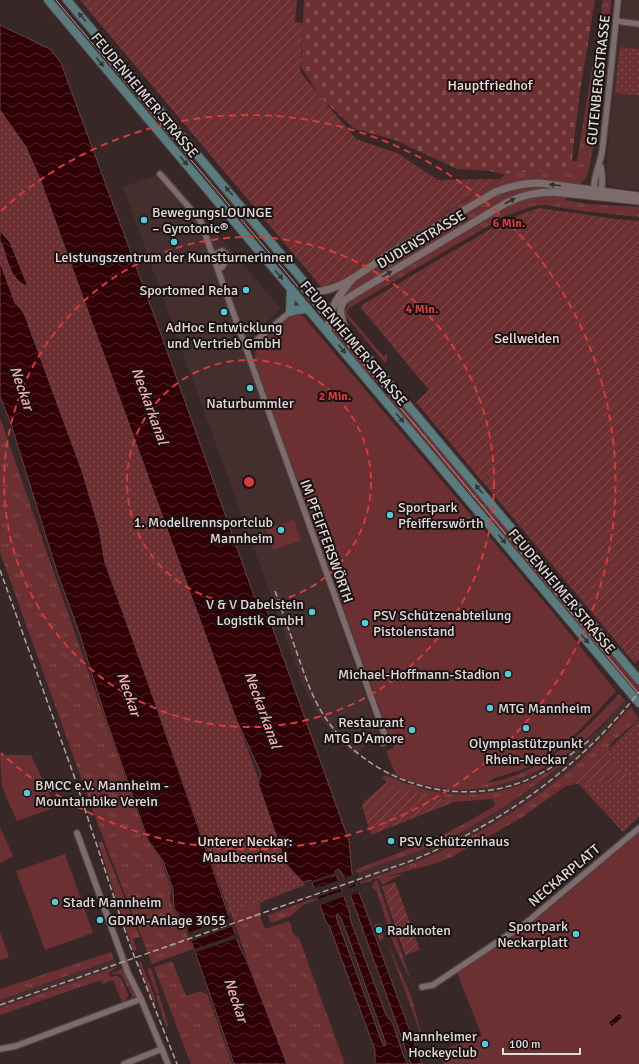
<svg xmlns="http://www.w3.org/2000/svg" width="639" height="1064" font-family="Signika,sans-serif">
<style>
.built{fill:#452e2e}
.grass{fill:url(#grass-tufts)}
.cemetery{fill:url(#cemetery-stones)}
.park{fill:url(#park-dots)}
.garden{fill:url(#garden-furrows)}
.pitch{fill:#6d3032}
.water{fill:url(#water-waves);stroke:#654145;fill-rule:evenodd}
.pier{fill:#372726}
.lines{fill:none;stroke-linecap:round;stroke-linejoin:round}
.minor-casing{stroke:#514444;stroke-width:8}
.tertiary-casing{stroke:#514444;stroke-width:9}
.secondary-casing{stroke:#514444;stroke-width:10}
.minor{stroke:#7e6b6b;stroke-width:5.5}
.tertiary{stroke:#7e6b6b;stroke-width:7}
.secondary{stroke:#5b7c7f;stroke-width:8}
.tram{stroke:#afa3a2;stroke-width:1}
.rail{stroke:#afa3a2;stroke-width:1.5;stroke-dasharray:6 3;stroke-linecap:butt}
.oneway{fill:#303738}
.oneway2{fill:#372d2d}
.ring{fill:none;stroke:#d73a3a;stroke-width:2;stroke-dasharray:7 5}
.poi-dot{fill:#52cbd8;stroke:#191212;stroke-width:1.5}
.labels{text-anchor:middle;stroke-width:4;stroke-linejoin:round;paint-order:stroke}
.street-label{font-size:14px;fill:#e4d9d9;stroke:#191212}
.park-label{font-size:14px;fill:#f7dbda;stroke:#191212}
.poi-label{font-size:14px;fill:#e4d9d9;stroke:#191212;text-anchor:start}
.water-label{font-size:15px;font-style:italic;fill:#feadac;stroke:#191212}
.centre{fill:#d73a3a;stroke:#191212;stroke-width:2}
.ring-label{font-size:12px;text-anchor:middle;font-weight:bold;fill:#d73a3a;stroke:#191212;stroke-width:4;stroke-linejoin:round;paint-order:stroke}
</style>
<defs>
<pattern id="grass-tufts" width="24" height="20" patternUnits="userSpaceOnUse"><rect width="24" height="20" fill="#6d3032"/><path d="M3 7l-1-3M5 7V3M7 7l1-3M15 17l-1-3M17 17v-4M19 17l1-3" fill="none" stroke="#824d4f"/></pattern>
<pattern id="cemetery-stones" width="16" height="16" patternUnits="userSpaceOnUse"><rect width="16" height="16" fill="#6d3032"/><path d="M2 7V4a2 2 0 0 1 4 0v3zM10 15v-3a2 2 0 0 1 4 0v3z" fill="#824d4f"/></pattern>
<pattern id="park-dots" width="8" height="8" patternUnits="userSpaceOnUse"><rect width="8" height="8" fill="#6d3032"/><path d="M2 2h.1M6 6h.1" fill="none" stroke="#824d4f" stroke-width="1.8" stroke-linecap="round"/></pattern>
<pattern id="garden-furrows" width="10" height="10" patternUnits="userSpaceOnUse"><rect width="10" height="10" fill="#6d3032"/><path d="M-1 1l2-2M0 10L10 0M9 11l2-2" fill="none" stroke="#824d4f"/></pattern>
<pattern id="water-waves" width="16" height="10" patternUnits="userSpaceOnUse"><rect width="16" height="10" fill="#2f0005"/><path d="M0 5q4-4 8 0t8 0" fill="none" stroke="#4d2529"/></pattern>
</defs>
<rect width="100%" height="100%" fill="#372726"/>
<!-- built -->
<g class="built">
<polygon points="623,0 639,0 639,190 615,188 608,184 606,175 609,134"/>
<polygon points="165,172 281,309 241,345 378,731 357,757 339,741 322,720 304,688 123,187"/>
<polygon points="625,700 631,707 600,740 562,776 512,813 464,840 435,854 395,870 361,881 358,873 437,844 489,817 547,777 579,750 534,779 517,786 494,792 466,796 439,793 417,787 385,775 386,770 418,784 438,787 472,790 492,787 515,781 541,771 585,740 600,728"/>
<polygon points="114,959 117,967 0,1008 0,1000"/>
</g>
<!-- grass -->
<g class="grass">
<polygon points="52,0 54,0 255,238 254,239"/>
<polygon points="61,0 63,0 261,235 258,236"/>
<polygon points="603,0 611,0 598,124 587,177 565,200 587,204 639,207 639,217 583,211 545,205 533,206 505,216 349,308 347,313 383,356 387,354 387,361 385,363 344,314 344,311 349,305 341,298 342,297 331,285 423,228 461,203 499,180 505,175 501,166 577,161"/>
<polygon points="0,125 260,899 261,919 265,929 289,921 293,934 299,938 345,1064 284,1064 107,561"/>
<path d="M 332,319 L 388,386 L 388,388 L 383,389 L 338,340 C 334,333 331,328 332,319 Z"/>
<polygon points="394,392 639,684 639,698 386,397"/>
<polygon points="0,418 147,840 161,860 171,888 170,899 173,909 185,928 193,949 152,964 97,822 0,552"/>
<path d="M 619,694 L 625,700 C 586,745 534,785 473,789 C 455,791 436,787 418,783 C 433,783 449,783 464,783 C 471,783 478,784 485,783 C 543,775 581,734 619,694 Z"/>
<path d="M 631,707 L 639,719 L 611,743 L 609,749 L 606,753 L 574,781 L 576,784 L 566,786 L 521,818 L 452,857 L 437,863 L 384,877 L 402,874 L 382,885 L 379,879 L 373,879 L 369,883 L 369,881 L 361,884 L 360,882 C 386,873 410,865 435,854 C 480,834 523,808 562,776 C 587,756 609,731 631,707 Z"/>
<path d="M 584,746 C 539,784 492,819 438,843 C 412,855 385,862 358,873 L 355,870 L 434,839 L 462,825 L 495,806 L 493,799 L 454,802 L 453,801 C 430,797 402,793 382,779 L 385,775 C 396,779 406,784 417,787 C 455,800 496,796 533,780 C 551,771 568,758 584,746 Z"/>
<polygon points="102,841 140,937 133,939 137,950 133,951 98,842"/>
<polygon points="377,880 411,981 394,945 377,892 372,887 375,881"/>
<polygon points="315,898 316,900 303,905 291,916 271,923 268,915"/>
<polygon points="380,923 384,937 380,942 374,925"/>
<polygon points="389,946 411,996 423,1040 390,950"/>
<polygon points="111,952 114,959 0,1000 0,989"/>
<path d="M 172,961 L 186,996 C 196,993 200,988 208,996 L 232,1064 L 191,1064 L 154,967 Z"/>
<polygon points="141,962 154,995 156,1009 137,963"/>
<polygon points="119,966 110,972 108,974 111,977 117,976 121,978 128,994 128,997 126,997 127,1000 122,1002 113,980 102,984 101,980 0,1015 0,1008"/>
<polygon points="123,968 135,996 131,998 132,995 122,976 119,974 111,974"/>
<polygon points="151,968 159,993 156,994 147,969"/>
<polygon points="159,995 168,1025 166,1027 156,996"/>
</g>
<!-- cemetery -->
<polygon class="cemetery" points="304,0 595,0 580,91 571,168 501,174 490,171 457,169 395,140 355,129 323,100 301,67"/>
<!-- park -->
<g class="park">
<polygon points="620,47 639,49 639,95 615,93"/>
<polygon points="0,108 30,152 290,866 305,885 230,914 0,264"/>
<polygon points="639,720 639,817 623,832 576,781"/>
</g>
<!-- garden -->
<g class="garden">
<polygon points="80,0 297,0 295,22 303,23 300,72 356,139 397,153 438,180 499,179 499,180 461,202 422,229 331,285 323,289"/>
<polygon points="539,208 616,219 639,221 639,660 635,664 416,402 429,390 361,308 362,305 504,221 521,214"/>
<polygon points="606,753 632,781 576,784 574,781"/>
<polygon points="387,782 392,785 428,797 454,801 454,802 371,835 362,806 364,802"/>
<polygon points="395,882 420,950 405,955 382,887"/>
</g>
<!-- pitch -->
<g class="pitch">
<path d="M 296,314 L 301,315 L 304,317 L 551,610 L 616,691 C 592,717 569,745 538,762 C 525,770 510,773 495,778 C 491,779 489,783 485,784 C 473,790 432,787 419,784 C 411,782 403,778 396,775 L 386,751 L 394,748 L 255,362 L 255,354 L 257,346 L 292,315 Z"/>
<polygon points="294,520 301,540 273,550 266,529"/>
<polygon points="0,755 31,755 52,800 53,804 51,809 17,821 2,787"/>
<polygon points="0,827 13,856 0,863"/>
<polygon points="639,833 639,1064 444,1064 439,1051 482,1036 457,973 542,915"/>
<polygon points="65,854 93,933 45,950 16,871"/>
<polygon points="0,932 9,957 0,960"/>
</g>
<!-- water -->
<g class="water">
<path d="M 0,25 L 50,49 L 61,63 L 165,345 L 254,596 L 257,600 L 263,601 L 349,841 L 352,873 L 422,1064 L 411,1064 L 344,877 L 339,869 L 335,871 L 350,914 L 350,919 L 386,1015 L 393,1024 L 404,1057 L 408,1064 L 375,1064 L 375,1050 L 333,936 L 329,925 L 326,922 L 311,880 L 303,882 L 286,864 L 258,783 L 261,776 L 260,771 L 236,719 L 40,179 L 26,147 L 0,110 ZM 337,914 L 340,916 L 346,931 L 386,1044 L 385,1046 L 383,1045 L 336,917 Z"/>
<path d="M 0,231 L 10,242 L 27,284 L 26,286 C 10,279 7,259 2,244 L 0,241 Z"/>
<polygon points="0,262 15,303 24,313 82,471 99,528 105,563 145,674 240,948 246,959 287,1064 234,1064 186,926 174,908 173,889 163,861 148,840 106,719 79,632 58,575 11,424 0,396"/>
<polygon points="619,1013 623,1017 612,1027 608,1023"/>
</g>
<!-- pier -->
<g class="pier">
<polygon points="337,872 338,875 310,884 309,882 303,884"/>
<polygon points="355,874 358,883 346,888 342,879"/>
<polygon points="340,880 343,888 315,898 312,889"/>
<polygon points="359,885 361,890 348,895 346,889"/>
<polygon points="344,890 346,896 318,906 316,900"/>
<polygon points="231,918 234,926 190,942 187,933"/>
<polygon points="237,934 238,938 194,953 192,950"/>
</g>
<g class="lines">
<!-- minor casing -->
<g class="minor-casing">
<g id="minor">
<polyline points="616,21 639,24"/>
<polyline points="160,174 200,220 384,733 383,743"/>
<path d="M 595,193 C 591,183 600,164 602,152 C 608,101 613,51 618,0"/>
<path d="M 599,194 C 604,186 602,175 601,167"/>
<polyline points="213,255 222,251 226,254 227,259 222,267 218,269"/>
<polyline points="246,347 251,345 290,312"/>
<polyline points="77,833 128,973 141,999 168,1064"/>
<polyline points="422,987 433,985 526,923 639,828"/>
<polyline points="0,1049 16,1046 141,999"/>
<polyline points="124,1064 162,1049"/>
</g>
</g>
<!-- tertiary casing -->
<g class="tertiary-casing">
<g id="tertiary">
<path d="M 313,292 C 342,291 365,269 389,254 C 424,233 460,213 495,192 C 510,186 523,183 540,183 L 639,196"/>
<path d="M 345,328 C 341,317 337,308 346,299 L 506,203 C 522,195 536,192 553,192 L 639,201"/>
<path d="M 328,333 C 328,308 338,297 352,279"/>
</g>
</g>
<!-- secondary casing -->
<g class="secondary-casing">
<g id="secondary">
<polyline points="48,0 639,703"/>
<polyline points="67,0 639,680"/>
<polyline points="291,289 290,312 296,310 308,309"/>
</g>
</g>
<!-- minor -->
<use href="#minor" class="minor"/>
<!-- tertiary -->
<use href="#tertiary" class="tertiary"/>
<!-- secondary -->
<use href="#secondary" class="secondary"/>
<!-- tram -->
<polyline class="tram" points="56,0 414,424 639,694"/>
<!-- rail -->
<g class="rail">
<polyline points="0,570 73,773 129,943 177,1064"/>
<path d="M 275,591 C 283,613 291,636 299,659 C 306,678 312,697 323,714 C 363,778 446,807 516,784 C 544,775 568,757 591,739"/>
<path d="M 0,1005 L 408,862 C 499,826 578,769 639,692"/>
</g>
</g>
<!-- one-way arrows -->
<defs><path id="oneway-solid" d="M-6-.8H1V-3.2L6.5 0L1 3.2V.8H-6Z"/></defs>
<g class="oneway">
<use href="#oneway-solid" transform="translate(82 17) rotate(-130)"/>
<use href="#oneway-solid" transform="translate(100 62) rotate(50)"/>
<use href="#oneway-solid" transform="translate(184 161) rotate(50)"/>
<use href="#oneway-solid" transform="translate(229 191) rotate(-130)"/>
<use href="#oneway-solid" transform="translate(279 275) rotate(50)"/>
<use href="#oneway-solid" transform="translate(342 349) rotate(50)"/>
<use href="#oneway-solid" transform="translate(400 418) rotate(50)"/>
<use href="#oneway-solid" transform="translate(479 489) rotate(-130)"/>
<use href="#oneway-solid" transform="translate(502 539) rotate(50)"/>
<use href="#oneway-solid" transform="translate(585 639) rotate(50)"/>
</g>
<g class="oneway2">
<use href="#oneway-solid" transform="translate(555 185) rotate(-173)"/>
<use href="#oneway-solid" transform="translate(510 201) rotate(-27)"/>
<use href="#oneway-solid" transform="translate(387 274) rotate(-31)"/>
</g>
<!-- distance rings -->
<g class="ring">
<circle cx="249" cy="482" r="122"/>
<circle cx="249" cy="482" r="245"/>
<path d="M1 211A367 367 0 1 1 1 753"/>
</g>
<!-- markers -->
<g class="poi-dot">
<circle cx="144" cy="220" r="4"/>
<circle cx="174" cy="242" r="4"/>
<circle cx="246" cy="290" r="4"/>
<circle cx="224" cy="312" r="4"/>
<circle cx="250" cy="388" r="4"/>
<circle cx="390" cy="515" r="4"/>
<circle cx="281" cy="530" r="4"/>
<circle cx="312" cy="612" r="4"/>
<circle cx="365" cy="623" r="4"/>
<circle cx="508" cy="674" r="4"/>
<circle cx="490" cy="708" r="4"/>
<circle cx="526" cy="728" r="4"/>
<circle cx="412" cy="730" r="4"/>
<circle cx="27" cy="793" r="4"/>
<circle cx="391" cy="841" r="4"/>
<circle cx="55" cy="902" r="4"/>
<circle cx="100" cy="920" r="4"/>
<circle cx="379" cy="930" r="4"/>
<circle cx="576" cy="934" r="4"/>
<circle cx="485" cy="1044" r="4"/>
</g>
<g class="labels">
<!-- street labels -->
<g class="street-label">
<text transform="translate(598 80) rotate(-84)" y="5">GUTENBERGSTRASSE</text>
<text transform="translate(145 95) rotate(50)" y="5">FEUDENHEIMER STRASSE</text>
<text transform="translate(421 239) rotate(-31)" y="5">DUDENSTRASSE</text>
<text transform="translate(354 343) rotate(50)" y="5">FEUDENHEIMER STRASSE</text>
<text transform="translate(327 541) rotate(70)" y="5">IM PFEIFFERSWÖRTH</text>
<text transform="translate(562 591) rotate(50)" y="5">FEUDENHEIMER STRASSE</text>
<text transform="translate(564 875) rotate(-40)" y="5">NECKARPLATT</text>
</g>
<!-- park labels -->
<g class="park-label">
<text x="490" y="90">Hauptfriedhof</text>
<text x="527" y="343">Sellweiden</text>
<text x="245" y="846">Unterer Neckar:<tspan x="245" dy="16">Maulbeerinsel</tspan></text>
</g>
<!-- poi labels -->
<g class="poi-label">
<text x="152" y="217">BewegungsLOUNGE<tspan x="152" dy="16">– Gyrotonic®</tspan></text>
<text x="174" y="262" text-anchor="middle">Leistungszentrum der Kunstturnerinnen</text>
<text x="238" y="295" text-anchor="end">Sportomed Reha</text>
<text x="224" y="332" text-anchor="middle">AdHoc Entwicklung<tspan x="224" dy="16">und Vertrieb GmbH</tspan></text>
<text x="250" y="408" text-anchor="middle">Naturbummler</text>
<text x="398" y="512">Sportpark<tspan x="398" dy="16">Pfeifferswörth</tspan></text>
<text x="273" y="527" text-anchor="end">1. Modellrennsportclub<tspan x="273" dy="16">Mannheim</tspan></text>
<text x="304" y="609" text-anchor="end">V &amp; V Dabelstein<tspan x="304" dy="16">Logistik GmbH</tspan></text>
<text x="373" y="620">PSV Schützenabteilung<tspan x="373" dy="16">Pistolenstand</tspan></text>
<text x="500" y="679" text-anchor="end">Michael-Hoffmann-Stadion</text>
<text x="498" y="713">MTG Mannheim</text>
<text x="404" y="727" text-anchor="end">Restaurant<tspan x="404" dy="16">MTG D'Amore</tspan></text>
<text x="526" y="748" text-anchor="middle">Olympiastützpunkt<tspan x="526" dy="16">Rhein-Neckar</tspan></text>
<text x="35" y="790">BMCC e.V. Mannheim -<tspan x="35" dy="16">Mountainbike Verein</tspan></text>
<text x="399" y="846">PSV Schützenhaus</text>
<text x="63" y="907">Stadt Mannheim</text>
<text x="108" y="925">GDRM-Anlage 3055</text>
<text x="568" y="931" text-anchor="end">Sportpark<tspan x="568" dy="16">Neckarplatt</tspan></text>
<text x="387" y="935">Radknoten</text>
<text x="477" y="1041" text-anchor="end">Mannheimer<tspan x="477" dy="16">Hockeyclub</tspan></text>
</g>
<!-- water labels -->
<g class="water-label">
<text transform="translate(22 388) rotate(71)" y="5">Neckar</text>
<text transform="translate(150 406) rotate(70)" y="5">Neckarkanal</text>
<text transform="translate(129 694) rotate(71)" y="5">Neckar</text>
<text transform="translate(263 710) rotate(70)" y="5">Neckarkanal</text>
<text transform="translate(236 1000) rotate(71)" y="5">Neckar</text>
</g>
</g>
<circle cx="249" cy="482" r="6" class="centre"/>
<g class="ring-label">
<text x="509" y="227">6 Min.</text>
<text x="422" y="313">4 Min.</text>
<text x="335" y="400">2 Min.</text>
</g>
<!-- scale -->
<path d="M503 1048v6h77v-6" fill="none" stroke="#e4d9d9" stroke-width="2"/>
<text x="509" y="1048" font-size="12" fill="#e4d9d9" stroke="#191212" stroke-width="3" paint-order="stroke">100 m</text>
</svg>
